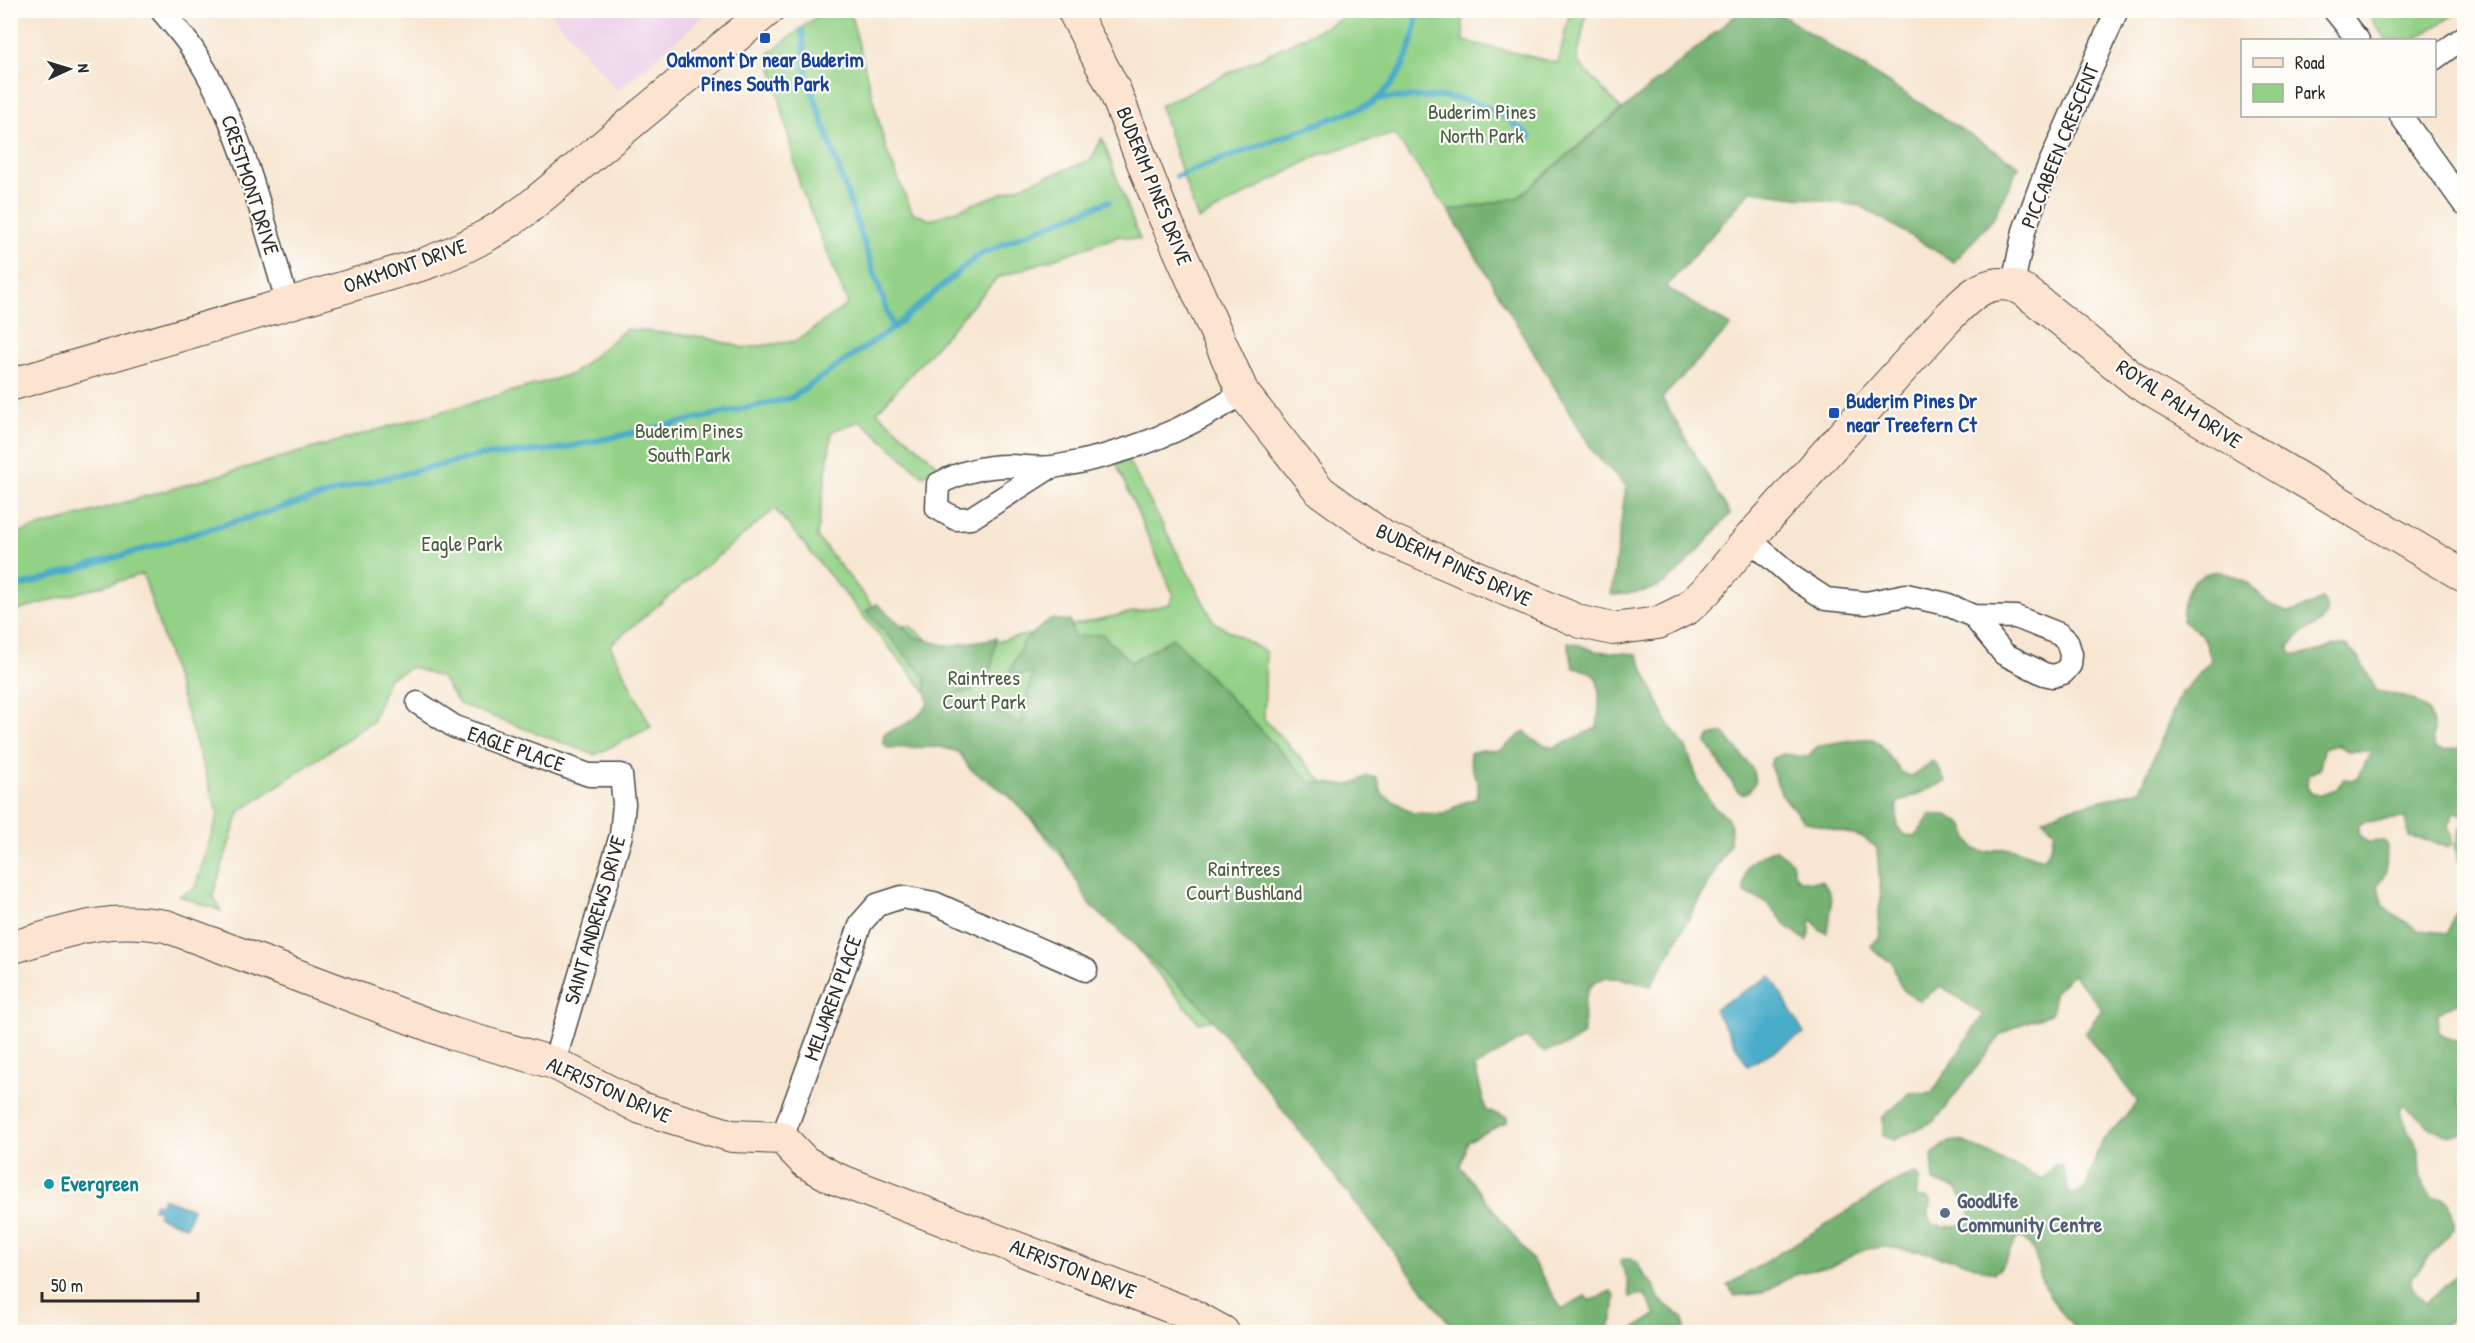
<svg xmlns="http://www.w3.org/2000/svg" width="2475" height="1343" font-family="'Patrick Hand',sans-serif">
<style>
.built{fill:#ecd1ea}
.green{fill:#93d186;stroke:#5f7e58;stroke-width:1.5}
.forest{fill:#76b373;stroke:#506f4f;stroke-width:1.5;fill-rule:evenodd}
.water{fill:#4aacc9;stroke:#3a6c7a;stroke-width:1.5}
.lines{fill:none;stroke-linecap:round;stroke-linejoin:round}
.stream{stroke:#4aacc9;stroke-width:6}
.street-casing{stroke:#4a4744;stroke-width:25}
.secondary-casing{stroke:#4a4744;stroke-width:34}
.street{stroke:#fff;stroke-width:22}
.secondary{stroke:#fde4d1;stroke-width:32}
.transit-dot{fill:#1a4fb4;stroke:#fdfcf7;stroke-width:2}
.culture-dot{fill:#0f9aa8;stroke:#fdfcf7;stroke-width:2}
.service-dot{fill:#5c6f8a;stroke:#fdfcf7;stroke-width:2}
.labels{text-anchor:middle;stroke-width:4.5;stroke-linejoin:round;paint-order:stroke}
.transit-label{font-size:21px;font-weight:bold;fill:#164399;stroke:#fdfcf7}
.park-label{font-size:21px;fill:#4a5d46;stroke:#fdfcf7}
.street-label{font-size:21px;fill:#2b2b2b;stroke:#fdfcf7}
.culture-label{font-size:21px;font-weight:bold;fill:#0d838f;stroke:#fdfcf7;text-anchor:start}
.service-label{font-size:21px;font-weight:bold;fill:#4e5e75;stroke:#fdfcf7;text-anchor:start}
</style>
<rect width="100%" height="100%" fill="#fdfcf7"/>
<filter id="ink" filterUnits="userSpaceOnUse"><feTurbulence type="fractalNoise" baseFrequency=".0167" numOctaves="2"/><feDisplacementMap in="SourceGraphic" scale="12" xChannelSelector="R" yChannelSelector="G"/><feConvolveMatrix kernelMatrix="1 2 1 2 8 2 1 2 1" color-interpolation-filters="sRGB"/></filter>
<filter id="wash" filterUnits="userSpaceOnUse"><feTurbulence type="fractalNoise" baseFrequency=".008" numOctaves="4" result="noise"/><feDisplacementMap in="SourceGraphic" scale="24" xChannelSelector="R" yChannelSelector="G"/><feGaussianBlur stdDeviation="1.35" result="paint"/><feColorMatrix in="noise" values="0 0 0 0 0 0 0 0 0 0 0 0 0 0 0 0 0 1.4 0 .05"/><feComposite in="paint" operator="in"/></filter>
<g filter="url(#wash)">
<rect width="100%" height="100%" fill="#f7e6d1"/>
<!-- built -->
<polygon class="built" points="549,11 710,11 617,91"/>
<!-- green -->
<g class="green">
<polygon points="1587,10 1577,61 1621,109 1517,198 1449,211 1394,134 1321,154 1198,220 1160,106 1358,11 1462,11 1464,41 1558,63 1570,11"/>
<polygon points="2455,10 2457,13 2413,40 2386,40 2366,11"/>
<polygon points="824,11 850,11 886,149 912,212 930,220 1091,160 1102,138 1140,240 1120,236 997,278 877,412 938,465 923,476 861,421 832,431 817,537 888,625 910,626 944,653 1170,604 1173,594 1116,463 1128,460 1214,622 1266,652 1264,719 1351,812 1476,837 1527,771 1615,741 1613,666 1625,666 1629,761 1516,955 1199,1023 775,509 610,645 651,727 595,755 459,704 442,678 412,667 389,678 372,722 239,812 213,895 221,911 179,896 195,888 218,814 143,574 11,612 11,535 572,374 626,329 703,337 744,348 796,341 848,304 800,186 769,53"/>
</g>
<!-- forest -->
<g class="forest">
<path d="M 1741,11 L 1775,11 L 2019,166 L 1993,219 L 1954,262 L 1861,206 L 1751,191 L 1666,287 L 1731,326 L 1662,398 L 1730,514 C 1712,534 1680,576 1657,587 C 1643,593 1626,594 1611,595 L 1626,486 L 1594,453 L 1449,211 L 1517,198 Z"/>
<path d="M 2220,571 L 2247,582 L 2269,604 L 2286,612 L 2296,611 L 2322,599 C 2343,622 2299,627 2289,647 L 2291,654 C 2310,658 2327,644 2346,645 L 2359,659 L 2377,691 C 2397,695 2432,699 2433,726 C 2433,734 2432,741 2434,749 L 2444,751 L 2464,747 L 2464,815 L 2454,812 L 2449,825 L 2453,845 L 2447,848 L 2435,842 L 2409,837 L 2405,818 L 2365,822 L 2358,825 L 2358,834 L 2367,842 L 2384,841 L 2387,844 L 2386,872 L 2378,886 L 2383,907 L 2418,930 L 2448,933 C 2452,923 2452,912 2464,910 L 2464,1000 L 2437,1013 L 2438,1031 L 2445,1037 L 2464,1044 L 2464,1088 L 2458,1093 L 2458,1100 L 2464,1111 L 2464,1133 C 2439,1141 2422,1120 2404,1105 L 2399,1112 C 2404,1123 2412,1134 2416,1145 C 2424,1165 2412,1176 2433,1198 L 2442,1198 L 2449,1202 L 2454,1220 L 2454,1228 L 2411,1279 L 2412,1287 L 2426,1304 L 2464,1268 L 2464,1312 L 2431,1332 L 2078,1332 C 2067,1318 2051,1302 2044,1286 C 2036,1269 2039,1244 2019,1237 C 2006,1249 2011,1263 1994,1273 L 1955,1259 L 1939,1258 L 1929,1253 L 1887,1247 L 1865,1249 L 1829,1267 L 1798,1273 L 1762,1293 L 1735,1296 L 1728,1285 L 1901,1178 L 1914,1174 L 1919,1176 C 1921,1184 1916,1189 1916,1197 L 1929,1199 L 1931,1204 L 1928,1216 L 1932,1225 L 1944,1227 L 1970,1224 L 1970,1211 L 1956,1188 L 1934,1182 L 1932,1155 C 1941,1146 1949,1138 1964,1142 L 2043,1180 L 2055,1164 L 2063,1166 L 2069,1193 L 2074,1194 L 2086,1188 L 2100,1144 L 2138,1102 L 2085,1033 L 2102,1009 L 2073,974 L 2054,993 L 2053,1011 L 2050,1014 L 2016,1026 L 2002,1034 L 1935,1121 L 1894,1140 L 1883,1136 L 1883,1117 L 1910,1093 C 1918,1091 1924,1096 1932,1093 L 1983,1015 L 1941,986 L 1921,1000 C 1901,996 1897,980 1893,963 L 1874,951 L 1871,946 L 1880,936 L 1878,917 L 1881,897 L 1877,848 L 1864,838 L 1804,821 L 1782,795 L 1770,766 L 1772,759 L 1783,754 L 1807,757 L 1819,745 C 1830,744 1862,737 1872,739 C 1887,743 1898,781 1913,775 C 1920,773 1927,765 1932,761 L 1937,765 L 1945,782 L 1897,803 L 1897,826 L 1904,835 L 1916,836 L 1930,815 L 1948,815 L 1964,826 C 1967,833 1969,847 1977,850 C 1989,856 1997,847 2009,848 C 2019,849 2038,861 2044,857 C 2051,852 2053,839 2055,831 L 2042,819 L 2064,810 L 2140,790 L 2180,695 L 2211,660 C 2205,637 2204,633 2182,621 C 2183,594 2189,573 2220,571 ZM 2337,745 L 2348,751 L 2371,751 L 2358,778 L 2354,780 L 2343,779 L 2337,789 L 2317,795 L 2311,793 L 2307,787 L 2308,775 L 2320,769 L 2323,749 Z"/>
<path d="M 877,604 L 915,637 L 948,646 L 996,638 L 991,670 L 973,690 L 955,694 L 959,704 L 970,712 L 983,704 L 1021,724 L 1032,673 L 1007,677 L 1024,641 L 1050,619 L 1070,621 L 1074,637 L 1102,634 L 1131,662 L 1173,638 L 1310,782 L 1350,785 L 1368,776 L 1377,778 L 1382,794 L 1413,813 L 1445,814 L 1459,804 L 1477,798 C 1482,778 1469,772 1470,753 L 1480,750 L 1499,751 L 1525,731 L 1533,740 L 1553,748 L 1597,728 C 1598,715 1604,680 1591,673 C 1587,670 1579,670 1573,667 L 1568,642 L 1577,644 L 1595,651 L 1637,654 L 1666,720 L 1687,749 L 1699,784 L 1714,807 L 1727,817 L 1731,826 L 1730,844 L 1651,986 C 1598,970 1580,974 1584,1034 L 1570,1044 L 1545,1052 L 1526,1037 L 1475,1067 L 1486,1111 L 1507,1117 L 1507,1122 L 1468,1141 L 1460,1166 L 1532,1260 L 1562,1309 L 1585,1296 L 1590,1301 L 1611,1291 L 1615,1295 L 1613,1317 L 1607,1332 L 1456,1332 L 1201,1005 L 1089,904 L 1058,846 L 1007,794 L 970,769 L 959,752 L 941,747 L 888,748 L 883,743 L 884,734 C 904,724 915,723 928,704 L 925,677 L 866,611 Z"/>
<polygon points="1724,733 1753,770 1755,782 1748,792 1742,794 1737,791 1707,743 1709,736"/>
<polygon points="2464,828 2464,862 2459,861 2455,849 2459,829"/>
<path d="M 1775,849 L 1792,862 C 1795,884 1801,882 1821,881 C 1837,894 1830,915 1827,933 L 1820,930 L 1813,920 L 1810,922 L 1810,934 L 1807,941 L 1788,927 L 1767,903 L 1744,892 C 1743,863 1750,860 1775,849 Z"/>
<polygon points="1623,1259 1630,1259 1637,1262 1644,1275 1654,1285 1659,1299 1684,1319 1685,1332 1658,1332 1657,1328 1644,1332 1629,1332 1656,1315 1644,1294 1630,1297 1628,1281 1620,1261"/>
</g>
<!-- water -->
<g class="water">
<polygon points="1771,976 1804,1034 1748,1066 1714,1009"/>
<polygon points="163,1198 193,1209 186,1227 158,1216 160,1211 153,1208 155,1203 161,1204"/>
</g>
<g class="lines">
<!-- stream -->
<g class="stream">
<polyline points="802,30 807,76 893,328"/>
<path d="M 1378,99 C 1416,97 1457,92 1492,110 C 1506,117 1518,127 1530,137"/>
<path d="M 1177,176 L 1371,104 C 1401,82 1414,48 1418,10"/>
<polyline points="10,589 365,483 478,456 559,449 791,398 893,328 977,256 1021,236 1109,201"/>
</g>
</g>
</g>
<g filter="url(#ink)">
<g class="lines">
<!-- street casing -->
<g class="street-casing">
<g id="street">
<path d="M 161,10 C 172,23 184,36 193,50 C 243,126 262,218 288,304"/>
<polyline points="2334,10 2358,40"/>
<polyline points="2434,59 2464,37"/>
<polyline points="2401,116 2464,204"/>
<polyline points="2013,284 2024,231 2041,184 2117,10"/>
<path d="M 1051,467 L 971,518 L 956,519 L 937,508 L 938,484 C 959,473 983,466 1008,466 C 1023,466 1039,469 1053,467 C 1122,456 1185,431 1243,393"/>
<polyline points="1749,539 1794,578 1826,599 1866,603 1906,595 1946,604 1973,616 2016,617 2059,634 2067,641 2071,654 2070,665 2063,673 2053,676 2044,674 2004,654 1973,616"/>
<polyline points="418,703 455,727 589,775 621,775 624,804 621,835 554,1063"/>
<polyline points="782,1138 861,923 877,905 902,897 934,903 1086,970"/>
</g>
</g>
<!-- secondary casing -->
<g class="secondary-casing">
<g id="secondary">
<path d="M 1073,10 L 1115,91 L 1163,214 L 1243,393 L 1320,491 L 1384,537 L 1581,622 L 1613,629 L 1658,623 L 1688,608 L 1706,591 L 1749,539 L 1946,320 C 1969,296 1991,272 2025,291 L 2140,384 L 2464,576"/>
<path d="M 10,385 L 424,264 C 464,249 493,234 527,209 L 768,10"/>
<path d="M 10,948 C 68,931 104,915 166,926 L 453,1034 L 554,1063 L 641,1108 L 732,1136 L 782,1138 L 805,1162 L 834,1178 L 1192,1315 L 1223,1332"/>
</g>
</g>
<!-- street -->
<use href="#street" class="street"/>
<!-- secondary -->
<use href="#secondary" class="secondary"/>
</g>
</g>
<!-- markers -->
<g class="transit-dot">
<rect x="759" y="32" width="12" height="12" rx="3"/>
<rect x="1828" y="407" width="12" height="12" rx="3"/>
</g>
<circle class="culture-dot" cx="49" cy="1184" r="6"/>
<circle class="service-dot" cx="1945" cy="1213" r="6"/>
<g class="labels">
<!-- transit labels -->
<g class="transit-label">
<text x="765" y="67">Oakmont Dr near Buderim<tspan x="765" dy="24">Pines South Park</tspan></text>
<text x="1846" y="408" text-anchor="start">Buderim Pines Dr<tspan x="1846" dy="24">near Treefern Ct</tspan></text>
</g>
<!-- park labels -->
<g class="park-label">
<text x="1482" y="119">Buderim Pines<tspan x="1482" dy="24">North Park</tspan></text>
<text x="689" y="438">Buderim Pines<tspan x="689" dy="24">South Park</tspan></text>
<text x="462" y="551">Eagle Park</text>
<text x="984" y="685">Raintrees<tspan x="984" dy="24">Court Park</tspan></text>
<text x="1244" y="876">Raintrees<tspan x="1244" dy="24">Court Bushland</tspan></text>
</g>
<!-- street labels -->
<g class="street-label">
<text transform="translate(2060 146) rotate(-68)" y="7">PICCABEEN CRESCENT</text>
<text transform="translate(250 185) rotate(72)" y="7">CRESTMONT DRIVE</text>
<text transform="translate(1154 186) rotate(68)" y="7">BUDERIM PINES DRIVE</text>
<text transform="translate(405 266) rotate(-19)" y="7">OAKMONT DRIVE</text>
<text transform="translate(2179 404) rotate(33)" y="7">ROYAL PALM DRIVE</text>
<text transform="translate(1454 565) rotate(25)" y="7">BUDERIM PINES DRIVE</text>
<text transform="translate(516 749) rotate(19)" y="7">EAGLE PLACE</text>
<text transform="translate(595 920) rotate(-74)" y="7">SAINT ANDREWS DRIVE</text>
<text transform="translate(833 998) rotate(-70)" y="7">MELJAREN PLACE</text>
<text transform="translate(609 1090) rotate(24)" y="7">ALFRISTON DRIVE</text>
<text transform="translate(1073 1269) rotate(21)" y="7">ALFRISTON DRIVE</text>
</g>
<!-- culture labels -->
<g class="culture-label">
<text x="61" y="1191">Evergreen</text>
</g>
<!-- service labels -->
<g class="service-label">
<text x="1957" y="1208">Goodlife<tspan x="1957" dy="24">Community Centre</tspan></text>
</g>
</g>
<!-- margin -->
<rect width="2475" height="1343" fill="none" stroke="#fdfcf7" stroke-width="36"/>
<!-- legend -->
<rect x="2241" y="39" width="195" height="78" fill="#fdfcf7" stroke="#a9a8a5" stroke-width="1.5"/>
<rect x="2253" y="58" width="30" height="9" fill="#fde4d1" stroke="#a9a8a5" stroke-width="1.5"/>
<text x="2295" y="69" font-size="18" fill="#2b2b2b">Road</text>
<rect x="2253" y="84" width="30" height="18" fill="#93d186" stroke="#a9a8a5" stroke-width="1.5"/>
<text x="2295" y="99" font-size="18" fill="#2b2b2b">Park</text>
<!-- north arrow -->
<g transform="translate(69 69) rotate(86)" stroke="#fdfcf7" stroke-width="4.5" paint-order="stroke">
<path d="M0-4.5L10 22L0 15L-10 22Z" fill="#2b2b2b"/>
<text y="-9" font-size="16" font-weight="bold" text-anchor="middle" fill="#2b2b2b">N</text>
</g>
<!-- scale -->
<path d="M42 1292v9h156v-9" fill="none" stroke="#2b2b2b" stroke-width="3"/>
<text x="51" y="1292" font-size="18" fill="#2b2b2b" stroke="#fdfcf7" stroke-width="4.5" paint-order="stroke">50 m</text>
</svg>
